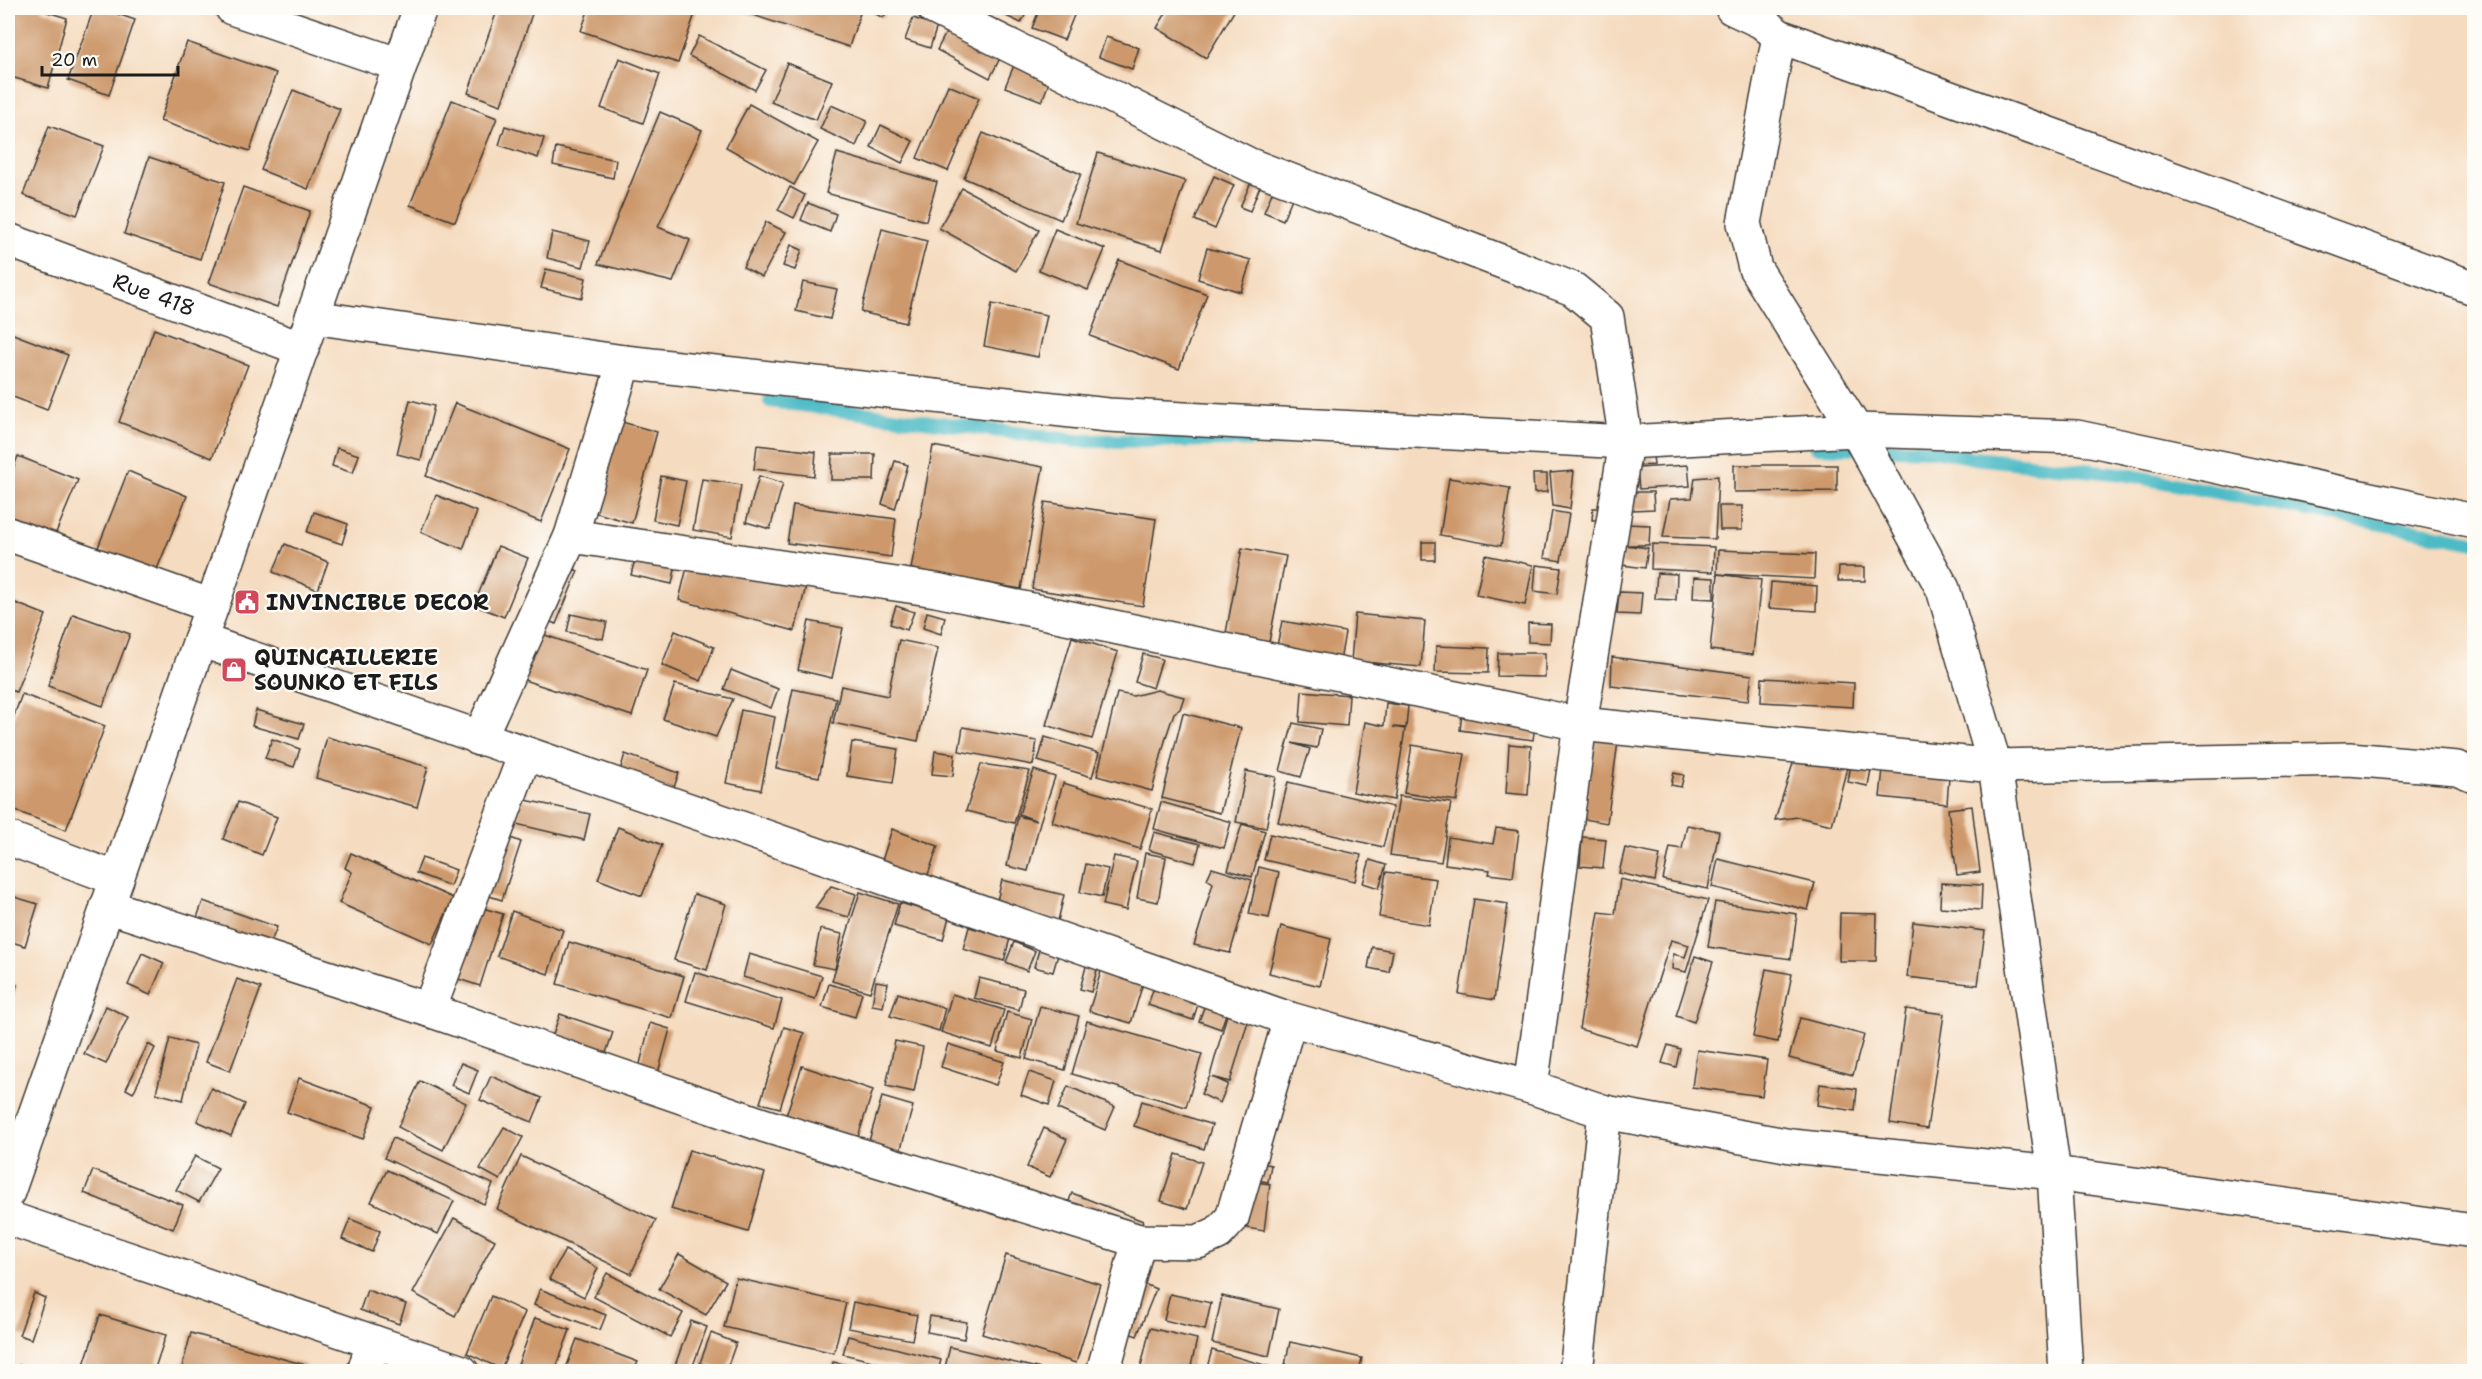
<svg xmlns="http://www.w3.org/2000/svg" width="2482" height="1379" font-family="'Shantell Sans',sans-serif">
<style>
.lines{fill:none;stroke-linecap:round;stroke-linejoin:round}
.stream{stroke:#4dbbc6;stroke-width:14}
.building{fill:#cd996c}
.minor-casing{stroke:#3d3934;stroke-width:36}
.minor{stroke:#fff;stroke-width:33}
.labels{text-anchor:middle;stroke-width:4.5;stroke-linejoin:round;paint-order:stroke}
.street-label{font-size:22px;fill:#1c1c1c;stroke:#fdfcf7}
.poi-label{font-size:22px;font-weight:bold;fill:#1c1c1c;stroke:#fdfcf7;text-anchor:start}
</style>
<rect width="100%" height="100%" fill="#fdfcf7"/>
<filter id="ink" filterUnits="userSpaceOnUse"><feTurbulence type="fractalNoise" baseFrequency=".0167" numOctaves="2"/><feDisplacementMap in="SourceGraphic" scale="12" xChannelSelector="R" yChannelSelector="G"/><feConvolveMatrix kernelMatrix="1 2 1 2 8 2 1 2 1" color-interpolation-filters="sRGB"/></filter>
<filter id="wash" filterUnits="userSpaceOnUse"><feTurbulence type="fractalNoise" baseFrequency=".008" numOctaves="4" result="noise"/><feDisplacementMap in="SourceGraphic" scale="24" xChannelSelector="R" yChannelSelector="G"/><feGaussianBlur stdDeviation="1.35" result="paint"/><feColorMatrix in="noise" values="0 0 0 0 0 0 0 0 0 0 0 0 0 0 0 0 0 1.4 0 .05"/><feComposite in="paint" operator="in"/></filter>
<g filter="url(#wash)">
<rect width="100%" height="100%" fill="#f5dbbf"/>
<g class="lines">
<!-- stream -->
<g class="stream">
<polyline points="770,401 1077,441 1281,440"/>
<polyline points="1816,447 1934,450 1974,458 2122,474 2474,542"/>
</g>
</g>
<g id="blocks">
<!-- building -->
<g class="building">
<polygon points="8,8 42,8 41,10 67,18 48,88 8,76"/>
<polygon points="94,8 100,8 135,20 109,95 68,80"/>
<polygon points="498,8 534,8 501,105 468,93"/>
<polygon points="589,8 697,8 678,63 581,31"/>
<polygon points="732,8 853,8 861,10 849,47"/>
<polygon points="865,8 889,8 883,18"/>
<polygon points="989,8 1029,8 1021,23"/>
<polygon points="1040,8 1077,8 1064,40 1032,28"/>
<polygon points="1169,8 1236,8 1206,58 1157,28"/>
<polygon points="913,18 937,26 930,48 905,40"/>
<polygon points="948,29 1001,56 990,78 937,50"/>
<polygon points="699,36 766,70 755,90 689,56"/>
<polygon points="1106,37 1139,48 1132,69 1099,57"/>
<polygon points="187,42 276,73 250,151 160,121"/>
<polygon points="619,58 660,74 643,123 601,108"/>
<polygon points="787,63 832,81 816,120 771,102"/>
<polygon points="1015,63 1051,77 1042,101 1005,87"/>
<polygon points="948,85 979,98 948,171 917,158"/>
<polygon points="293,90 340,109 308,189 261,170"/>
<polygon points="452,100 497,118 455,222 410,205"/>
<polygon points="749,104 818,142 794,185 726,147"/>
<polygon points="831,105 867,121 856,146 820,129"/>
<polygon points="660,112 702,130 658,227 690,240 673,282 598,264"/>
<polygon points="881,125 913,141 902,163 871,147"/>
<polygon points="49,126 104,146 77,215 23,195"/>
<polygon points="505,126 544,138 538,158 499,145"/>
<polygon points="983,133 1081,174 1061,220 964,178"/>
<polygon points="556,147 616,160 613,178 553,165"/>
<polygon points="837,153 937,182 926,221 826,193"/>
<polygon points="1098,153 1185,181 1162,250 1076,223"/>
<polygon points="149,157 225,182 200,259 124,234"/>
<polygon points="1214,176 1234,185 1215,229 1195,220"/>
<polygon points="1252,180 1261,184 1250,211 1240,207"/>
<polygon points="243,187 310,211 277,307 209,283"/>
<polygon points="790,187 805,195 794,218 778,210"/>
<polygon points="962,188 1039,230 1016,271 939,228"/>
<polygon points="1274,188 1293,196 1283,220 1264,212"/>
<polygon points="808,203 836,214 830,232 801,220"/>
<polygon points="766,222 786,232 762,277 743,267"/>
<polygon points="882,229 927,241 906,323 861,312"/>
<polygon points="1055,229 1105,249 1088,290 1039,270"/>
<polygon points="552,232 590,241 583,267 547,258"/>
<polygon points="791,245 802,250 795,270 783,266"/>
<polygon points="1207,248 1251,260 1241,292 1198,279"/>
<polygon points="1119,260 1207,294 1179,369 1090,336"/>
<polygon points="546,269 586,278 582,298 541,288"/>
<polygon points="803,282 837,289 830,319 796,311"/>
<polygon points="992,304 1047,315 1038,357 984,346"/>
<polygon points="154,329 248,365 212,458 119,422"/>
<polygon points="8,332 68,355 47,410 8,395"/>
<polygon points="410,400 434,406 421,460 397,454"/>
<polygon points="455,403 570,449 541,522 426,476"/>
<polygon points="615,420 657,432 632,523 590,511"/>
<polygon points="757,445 816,452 814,476 754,469"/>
<polygon points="933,446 1043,467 1021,589 911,569"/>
<polygon points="337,448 359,455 353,473 332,466"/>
<polygon points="832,454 875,454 874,480 831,480"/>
<polygon points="18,456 78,480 53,540 8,521 8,482"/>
<polygon points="1653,456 1654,465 1636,466 1635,457"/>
<polygon points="895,461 908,465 895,509 882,504"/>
<polygon points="1688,465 1690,486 1639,489 1637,468"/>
<polygon points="1734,465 1837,465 1837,491 1734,492"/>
<polygon points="128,471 187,496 155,574 97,550"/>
<polygon points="1574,471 1570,509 1553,506 1550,473"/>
<polygon points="1533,474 1547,474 1547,492 1534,493"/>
<polygon points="661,476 686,481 677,525 653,520"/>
<polygon points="759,476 783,483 770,529 746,522"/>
<polygon points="1718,476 1715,539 1663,537 1670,499 1692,498 1695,478"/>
<polygon points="1449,478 1510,488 1501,546 1440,535"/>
<polygon points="702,479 741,485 732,537 693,530"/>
<polygon points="1632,492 1653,492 1654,509 1632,510"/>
<polygon points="436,495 477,512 463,549 421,532"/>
<polygon points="1045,502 1156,519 1143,606 1032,589"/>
<polygon points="793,505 896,519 891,557 787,543"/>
<polygon points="1719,506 1742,506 1742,530 1720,530"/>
<polygon points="1593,508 1601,508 1600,520 1592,520"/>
<polygon points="1552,511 1569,514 1561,561 1544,558"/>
<polygon points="314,512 348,524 342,544 307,532"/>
<polygon points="1625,524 1650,525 1649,545 1625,545 1648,548 1645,568 1622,565"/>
<rect x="1422" y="542" width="13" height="18"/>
<polygon points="285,544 328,562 318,590 273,572"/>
<polygon points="1652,544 1714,547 1713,572 1651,569"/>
<polygon points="498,546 528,558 504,617 474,605"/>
<polygon points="1242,548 1286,556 1268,647 1225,638"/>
<polygon points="1718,550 1815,554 1814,579 1717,574"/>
<polygon points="637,551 677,560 672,584 631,575"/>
<polygon points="690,555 806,586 795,631 679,600"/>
<polygon points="1485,555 1533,565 1525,605 1476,595"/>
<polygon points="1536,565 1561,568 1557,594 1534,591"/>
<polygon points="566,566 578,571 556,624 543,619"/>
<polygon points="1839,567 1865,567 1865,581 1838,581"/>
<polygon points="1657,573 1677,574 1676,600 1655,599"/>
<polygon points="1718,574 1761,580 1753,655 1710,650"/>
<polygon points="1694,577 1714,578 1714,599 1693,598"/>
<polygon points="1771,582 1817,586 1816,611 1769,608"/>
<polygon points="1619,592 1642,593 1640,615 1617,614"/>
<polygon points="8,600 46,615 16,692 8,689"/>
<polygon points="896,606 914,612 907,630 890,624"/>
<polygon points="927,612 945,617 941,634 923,628"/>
<polygon points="73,614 130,634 103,706 48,686"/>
<polygon points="571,614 607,622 603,639 567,632"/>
<polygon points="1355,614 1425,621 1421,667 1351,661"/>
<polygon points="809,621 843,628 832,678 798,670"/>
<polygon points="1282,621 1345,632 1340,662 1276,651"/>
<polygon points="1528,623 1551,624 1550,643 1528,642"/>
<polygon points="675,631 714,647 701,681 662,665"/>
<polygon points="539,633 647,670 632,716 524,680"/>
<polygon points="1072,637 1118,652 1092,739 1046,725"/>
<polygon points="899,640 938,648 918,741 833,723 841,686 888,696"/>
<polygon points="1436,646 1489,648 1488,673 1435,672"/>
<polygon points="1498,653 1545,653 1545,677 1497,676"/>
<polygon points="1143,654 1162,659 1153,688 1135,682"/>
<polygon points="1612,657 1752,675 1748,701 1611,686"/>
<polygon points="731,670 778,689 771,708 724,689"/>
<polygon points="1762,678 1854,683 1853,707 1761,702"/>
<polygon points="675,684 733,699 716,737 663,719"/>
<polygon points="793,689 836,698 819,777 776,768"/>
<polygon points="1157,690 1184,697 1180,709 1174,713 1166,737 1152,791 1097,776 1117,693 1133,696"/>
<polygon points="1302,691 1349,695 1347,726 1300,722"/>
<polygon points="22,694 105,726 66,830 8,808 8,732"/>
<polygon points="1386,703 1408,706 1406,728 1393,727 1405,729 1394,800 1353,792 1365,722 1384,726"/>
<polygon points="1463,707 1536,717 1533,740 1460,730"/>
<polygon points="256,710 304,724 299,739 252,726"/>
<polygon points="741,710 775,717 761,790 726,783"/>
<polygon points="1183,713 1241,728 1220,813 1162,798"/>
<polygon points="1293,723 1321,729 1317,748 1292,743 1310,749 1301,777 1280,771"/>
<polygon points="963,727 1037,741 1033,765 959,751"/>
<polygon points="1596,730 1619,734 1607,823 1584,819"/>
<polygon points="327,737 428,767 417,807 316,778"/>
<polygon points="1045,737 1099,753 1092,777 1038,761"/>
<polygon points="272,739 300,749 294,767 265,758"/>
<polygon points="852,742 898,749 893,783 847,776"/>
<polygon points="1509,744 1531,746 1528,795 1506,793"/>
<polygon points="1412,745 1465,754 1457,801 1404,793"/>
<polygon points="935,751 955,754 953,776 932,774"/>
<polygon points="625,754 679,773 672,793 619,774"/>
<polygon points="1796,754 1848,764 1832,825 1798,817 1775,820"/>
<polygon points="981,764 1030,771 1014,823 966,811"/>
<polygon points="1851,764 1871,769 1868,786 1848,782"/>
<polygon points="1883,769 1949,777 1947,804 1880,797"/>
<polygon points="1034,770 1055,777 1040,822 1028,871 1007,866 1018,816 1037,821 1019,814"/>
<polygon points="1246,771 1276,777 1266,828 1236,822"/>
<polygon points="1674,773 1684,775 1681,787 1671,785"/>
<polygon points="1288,782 1393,807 1383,847 1278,822"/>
<polygon points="1063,783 1152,809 1140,849 1052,822"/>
<polygon points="1399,796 1451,803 1441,862 1390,855"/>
<polygon points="521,799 590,814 584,840 516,824"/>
<polygon points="238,802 277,817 262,855 223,839"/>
<polygon points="1161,802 1231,822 1224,848 1154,829"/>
<polygon points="1972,806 1980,872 1957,875 1948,809"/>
<polygon points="1242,824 1265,831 1252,877 1228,870"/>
<polygon points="1687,825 1719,831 1708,889 1663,880 1670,847 1682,849"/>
<polygon points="618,827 662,845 642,896 598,879"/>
<polygon points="1496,828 1519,831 1513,877 1489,874 1490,870 1445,864 1448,837 1493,844"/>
<polygon points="892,829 938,846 925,883 880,867"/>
<polygon points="1154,832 1200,844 1195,863 1149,850"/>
<polygon points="1270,834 1361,855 1355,881 1264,860"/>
<polygon points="503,835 521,842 502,900 483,894"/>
<polygon points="1582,837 1606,839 1603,868 1580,866"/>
<polygon points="1625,848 1660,855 1655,881 1619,873"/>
<polygon points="351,853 453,898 432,944 339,903 352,872 345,868"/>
<polygon points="1145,853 1166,857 1158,902 1137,898"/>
<polygon points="1114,856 1137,861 1126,910 1103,905"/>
<polygon points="422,858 456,870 450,886 416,873"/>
<polygon points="1718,859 1815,883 1808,910 1712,887"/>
<polygon points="1370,860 1386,865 1379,888 1363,883"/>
<polygon points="1086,864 1108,869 1102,897 1080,892"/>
<polygon points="1259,867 1279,872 1269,918 1249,914"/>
<polygon points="1212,868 1252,880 1230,953 1194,945 1213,883 1207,879"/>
<polygon points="1386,872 1436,879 1429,925 1379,917"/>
<polygon points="1620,879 1708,900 1686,972 1672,969 1673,954 1685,957 1689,945 1671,940 1637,1046 1579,1029 1599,912 1615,914"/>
<polygon points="1002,880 1064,895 1058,921 996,905"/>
<polygon points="1941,883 1982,885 1981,910 1940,907"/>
<polygon points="831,886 856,894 849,917 815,908"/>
<polygon points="860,892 898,904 870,992 832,981"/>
<polygon points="694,894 726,904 707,970 674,960"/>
<polygon points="8,895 38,904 25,946 8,941"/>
<polygon points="1474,899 1508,904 1494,1000 1459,994"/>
<polygon points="203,901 277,927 267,952 194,926"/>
<polygon points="1715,902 1797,914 1791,959 1708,947"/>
<polygon points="900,903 949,917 943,940 894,926"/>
<polygon points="476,906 503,914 480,986 452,977"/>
<polygon points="512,911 563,930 548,974 497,956"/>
<polygon points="1840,913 1877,914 1876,961 1839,961"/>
<polygon points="1913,922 1985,931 1978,985 1907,977"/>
<polygon points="1281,926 1331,939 1320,986 1269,973"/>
<polygon points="969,927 1010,938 1004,961 963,949"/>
<polygon points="820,929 842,934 835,969 813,965"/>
<polygon points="569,942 684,976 672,1018 557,984"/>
<polygon points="1014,942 1035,951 1027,971 1006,962"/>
<polygon points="1372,947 1393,951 1389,972 1368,968"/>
<polygon points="1039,950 1058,955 1053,972 1034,967"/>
<polygon points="142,953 164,963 150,995 128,985"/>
<polygon points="749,954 822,976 815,999 743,977"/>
<polygon points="1695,956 1713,962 1694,1022 1676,1016"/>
<polygon points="1087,963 1098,966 1091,992 1080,989"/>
<polygon points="1102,968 1144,980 1131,1023 1089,1011"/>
<polygon points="1766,969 1792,974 1778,1042 1753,1037"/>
<polygon points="695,972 782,1000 774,1028 686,1001"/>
<polygon points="979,978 1024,989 1019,1010 974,998"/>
<polygon points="237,979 261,988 230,1071 206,1062"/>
<polygon points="876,981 888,983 883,1007 872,1005"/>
<polygon points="1156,981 1201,995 1193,1020 1148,1005"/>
<polygon points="8,982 17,985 8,1012"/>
<polygon points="829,984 862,993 855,1017 822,1007"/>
<polygon points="898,993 945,1008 939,1031 890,1016"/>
<polygon points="952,994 1004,1010 992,1048 941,1032"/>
<polygon points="1208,997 1229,1005 1221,1029 1199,1021"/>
<polygon points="1230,1004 1251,1011 1230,1082 1212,1077 1228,1084 1220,1103 1201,1094 1210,1076"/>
<polygon points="106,1006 128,1017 106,1064 84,1054"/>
<polygon points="1040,1006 1079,1016 1065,1070 1026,1059"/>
<polygon points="1906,1009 1944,1014 1927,1129 1890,1123"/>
<polygon points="1007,1012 1032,1019 1022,1058 997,1051"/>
<polygon points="560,1014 613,1032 603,1062 550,1043"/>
<polygon points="1800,1018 1864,1035 1853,1075 1789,1058"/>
<polygon points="1087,1021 1202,1054 1186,1107 1072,1074"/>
<polygon points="650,1023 670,1029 658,1073 639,1068"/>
<polygon points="784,1027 804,1033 780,1108 760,1103"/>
<polygon points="170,1038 196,1045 183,1100 156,1093"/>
<polygon points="895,1041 923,1047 914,1092 886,1086"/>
<polygon points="148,1044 155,1048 133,1093 126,1089"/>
<polygon points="948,1044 1004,1062 996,1085 941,1067"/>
<polygon points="1668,1045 1680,1049 1676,1067 1662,1063"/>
<polygon points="1697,1050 1767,1060 1762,1096 1692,1087"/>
<polygon points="461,1063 478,1070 469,1093 451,1085"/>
<polygon points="802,1066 873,1090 856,1143 785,1119"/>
<polygon points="1029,1072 1056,1081 1049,1105 1021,1095"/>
<polygon points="491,1076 542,1098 532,1122 480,1100"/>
<polygon points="299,1078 375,1106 363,1139 287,1112"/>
<polygon points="420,1081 466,1103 443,1150 398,1127"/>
<polygon points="1820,1084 1857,1089 1855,1111 1817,1105"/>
<polygon points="1068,1086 1115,1107 1105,1130 1058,1109"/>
<polygon points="211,1088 245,1104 231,1136 197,1121"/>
<polygon points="882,1097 913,1106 898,1159 866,1151"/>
<polygon points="1142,1101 1212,1125 1204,1149 1134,1126"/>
<polygon points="504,1127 523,1137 500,1180 480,1169"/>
<polygon points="1044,1128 1067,1139 1050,1177 1027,1167"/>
<polygon points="393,1138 493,1184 484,1204 384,1158"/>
<polygon points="689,1150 765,1173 748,1232 671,1209"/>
<polygon points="1176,1154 1202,1162 1187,1209 1161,1201"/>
<polygon points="195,1156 218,1168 199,1202 176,1190"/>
<polygon points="521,1156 656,1220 631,1274 497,1209"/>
<polygon points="1251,1160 1271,1165 1268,1182 1248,1178"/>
<polygon points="93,1170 183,1205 173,1229 84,1193"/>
<polygon points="387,1170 454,1201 438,1234 371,1202"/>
<polygon points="1247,1181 1270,1184 1264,1231 1241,1227"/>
<polygon points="1072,1193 1143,1221 1137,1237 1066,1209"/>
<polygon points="454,1218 495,1240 455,1316 413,1293"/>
<polygon points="350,1219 380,1231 372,1252 342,1239"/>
<polygon points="565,1250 598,1268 584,1297 549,1279"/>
<polygon points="679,1254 726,1281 706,1315 659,1289"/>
<polygon points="1006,1255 1100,1284 1076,1363 982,1334"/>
<polygon points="607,1273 683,1313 670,1337 594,1297"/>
<polygon points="736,1278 846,1303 834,1353 724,1327"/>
<polygon points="1144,1284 1156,1289 1137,1336 1126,1332"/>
<polygon points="540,1289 606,1315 600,1330 534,1305"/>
<polygon points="367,1290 406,1304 399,1324 360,1310"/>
<polygon points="34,1293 45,1298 31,1339 19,1335"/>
<polygon points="1170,1294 1211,1303 1205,1330 1164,1320"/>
<polygon points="491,1296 525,1312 501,1369 467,1353"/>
<polygon points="1222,1296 1279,1309 1269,1356 1212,1343"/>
<polygon points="853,1302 917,1315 912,1340 848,1328"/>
<polygon points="100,1315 166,1335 154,1371 82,1371"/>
<polygon points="930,1316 967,1322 964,1339 927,1332"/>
<polygon points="535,1318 570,1330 555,1371 534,1371 518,1365"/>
<polygon points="691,1321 707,1327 691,1371 673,1371"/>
<polygon points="1150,1328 1197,1339 1190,1371 1140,1371"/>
<polygon points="191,1333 305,1365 303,1371 181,1371"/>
<polygon points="711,1333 736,1343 726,1371 700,1363"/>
<polygon points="848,1336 941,1360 938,1371 913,1371 843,1354"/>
<polygon points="577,1339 638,1362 636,1366 650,1371 565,1371"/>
<polygon points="1290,1342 1362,1358 1359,1371 1315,1371 1285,1365"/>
<polygon points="950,1347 1049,1371 944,1371"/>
<polygon points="1212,1350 1285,1371 1206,1371"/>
<polygon points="833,1362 859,1367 858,1371 831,1371"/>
<polygon points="19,1365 36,1371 16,1371"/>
</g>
</g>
</g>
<g filter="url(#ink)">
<use href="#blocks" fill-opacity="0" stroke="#3d3934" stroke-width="1.5"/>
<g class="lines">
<!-- minor casing -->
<g class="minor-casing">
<g id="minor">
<polyline points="232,8 400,65"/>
<polyline points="934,8 1250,165 1573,289 1607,317 1626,442 1580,724 1531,1087"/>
<polyline points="1732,8 1762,22 1779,36 2474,288"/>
<polyline points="1779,36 1744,223 1755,268 1856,430 1943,589 1995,766 2054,1173 2066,1372"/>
<path id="s1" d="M 8,240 L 302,349"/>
<polyline points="312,317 624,362 1108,415 1626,442 1856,430 2077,437 2474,521"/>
<polyline points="8,534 212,606"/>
<polyline points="571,536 936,590 1580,724 1995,766 2349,759 2457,768 2474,775"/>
<polyline points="200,640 1290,1019 1531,1087 1605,1112 1791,1146 2054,1173 2474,1231"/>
<polyline points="479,739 571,536 624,362"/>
<polyline points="8,838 117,879"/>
<polyline points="107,906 429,1010 763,1125 1139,1241 1198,1242 1218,1233 1232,1218 1290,1019"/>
<polyline points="429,1010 525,754"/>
<polyline points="8,1192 420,8"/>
<polyline points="8,1218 462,1372"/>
<polyline points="364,1372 373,1342"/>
<polyline points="1103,1372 1139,1241"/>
<polyline points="1576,1372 1605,1112"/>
</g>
</g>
<!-- minor -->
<use href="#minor" class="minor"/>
</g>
</g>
<!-- icons -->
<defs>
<g id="civic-square" transform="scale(1.35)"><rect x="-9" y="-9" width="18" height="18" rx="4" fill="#d1495b" stroke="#fdfcf7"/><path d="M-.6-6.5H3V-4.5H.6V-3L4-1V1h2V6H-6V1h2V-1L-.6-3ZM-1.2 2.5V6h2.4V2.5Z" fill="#fff"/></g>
<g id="shop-square" transform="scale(1.35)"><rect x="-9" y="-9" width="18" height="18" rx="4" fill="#d1495b" stroke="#fdfcf7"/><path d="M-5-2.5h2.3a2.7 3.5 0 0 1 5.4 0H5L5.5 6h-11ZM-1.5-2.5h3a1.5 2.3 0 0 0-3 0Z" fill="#fff"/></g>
</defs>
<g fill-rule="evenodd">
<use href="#civic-square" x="247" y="602"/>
<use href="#shop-square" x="234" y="670"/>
</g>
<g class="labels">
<!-- street labels -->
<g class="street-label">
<text dy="8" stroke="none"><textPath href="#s1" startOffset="156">Rue 418</textPath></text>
</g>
<!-- poi labels -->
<g class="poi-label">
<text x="266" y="610">INVINCIBLE DECOR</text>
<text x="254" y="665">QUINCAILLERIE<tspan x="254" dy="25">SOUNKO ET FILS</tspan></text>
</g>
</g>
<!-- margin -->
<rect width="2482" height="1379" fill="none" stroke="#fdfcf7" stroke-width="30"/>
<!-- scale -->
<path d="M42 66v9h136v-9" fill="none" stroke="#1c1c1c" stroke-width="3"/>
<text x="51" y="66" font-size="18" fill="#1c1c1c" stroke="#fdfcf7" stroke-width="4.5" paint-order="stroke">20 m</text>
</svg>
